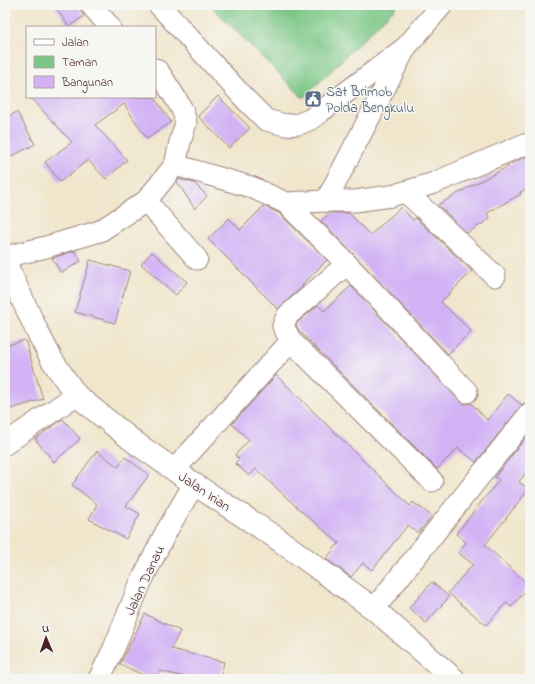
<svg xmlns="http://www.w3.org/2000/svg" width="535" height="684" font-family="'Indie Flower',sans-serif">
<style>
.green{fill:#7bc786;stroke:#627358}
.building{fill:#d2b2f5}
.lines{fill:none;stroke-linecap:round;stroke-linejoin:round}
.minor-casing{stroke:#9d827c;stroke-width:23}
.major-casing{stroke:#9d827c;stroke-width:24}
.minor{stroke:#fff;stroke-width:21}
.major{stroke:#fff;stroke-width:22}
.labels{text-anchor:middle;stroke-width:3;stroke-linejoin:round;paint-order:stroke}
.service-label{font-size:14px;fill:#4e5e75;stroke:#f6f6f2;text-anchor:start}
.street-label{font-size:14px;fill:#4a1f2b;stroke:#f6f6f2}
</style>
<rect width="100%" height="100%" fill="#f6f6f2"/>
<filter id="ink" filterUnits="userSpaceOnUse"><feTurbulence type="fractalNoise" baseFrequency=".025" numOctaves="2"/><feDisplacementMap in="SourceGraphic" scale="8" xChannelSelector="R" yChannelSelector="G"/><feConvolveMatrix kernelMatrix="1 2 1 2 8 2 1 2 1" color-interpolation-filters="sRGB"/></filter>
<filter id="wash" filterUnits="userSpaceOnUse"><feTurbulence type="fractalNoise" baseFrequency=".012" numOctaves="4" result="noise"/><feDisplacementMap in="SourceGraphic" scale="16" xChannelSelector="R" yChannelSelector="G"/><feGaussianBlur stdDeviation="0.9" result="paint"/><feColorMatrix in="noise" values="0 0 0 0 0 0 0 0 0 0 0 0 0 0 0 0 0 1.4 0 .05"/><feComposite in="paint" operator="in"/></filter>
<g filter="url(#wash)">
<rect width="100%" height="100%" fill="#f0e6cc"/>
<!-- green -->
<polygon class="green" points="210,5 398,5 303,98"/>
<g id="blocks">
<!-- building -->
<g class="building">
<polygon points="54,5 79,5 79,8 84,16 69,27"/>
<polygon points="218,96 250,128 229,148 198,116"/>
<polygon points="30,97 154,97 171,122 147,139 124,104 95,125 127,160 106,179 88,160 60,182 45,162 72,142"/>
<polygon points="17,112 35,144 5,160 5,118"/>
<polygon points="525,157 530,157 530,187 520,192 521,194 487,213 490,219 467,233 438,205 471,186 509,166 508,165"/>
<polygon points="179,179 194,183 207,196 195,209 177,182"/>
<polygon points="264,206 279,213 327,260 302,285 303,286 278,309 208,239 229,218 240,230"/>
<polygon points="401,207 413,220 416,218 472,271 441,302 471,331 448,354 355,256 321,221 330,213 349,213 370,235"/>
<polygon points="75,251 81,261 61,273 52,258"/>
<polygon points="152,252 187,282 176,295 141,264"/>
<polygon points="90,260 130,271 115,323 75,312"/>
<polygon points="351,286 459,400 464,404 471,403 487,420 508,394 522,405 476,462 458,448 437,469 299,331 296,325 297,323 318,305 324,311"/>
<polygon points="25,340 43,399 8,410 5,399 5,346"/>
<polygon points="276,375 410,506 413,502 432,516 418,533 408,525 372,570 363,563 351,577 326,559 339,543 301,511 256,469 249,476 235,463 239,459 235,455 249,440 232,424"/>
<polygon points="63,419 80,439 54,462 35,439"/>
<polygon points="530,432 530,467 519,482 529,489 485,545 530,586 511,607 506,603 486,625 448,593 473,564 458,553 466,542 456,534 499,480 495,477"/>
<polygon points="97,451 118,467 125,457 149,475 126,506 140,514 126,539 89,519 97,504 72,485"/>
<polygon points="432,582 449,597 426,623 409,608"/>
<polygon points="145,614 180,631 171,649 224,662 220,679 193,679 160,671 156,679 151,679 120,664"/>
</g>
</g>
</g>
<g filter="url(#ink)">
<use href="#blocks" fill-opacity="0" stroke="#9d827c" stroke-width="1"/>
<g class="lines">
<!-- minor casing -->
<g class="minor-casing">
<g id="minor">
<polyline points="91,5 110,27"/>
<polyline points="159,5 246,100 266,120 285,125 299,124 311,119 406,47"/>
<polyline points="175,165 251,187 286,203 326,201 355,201 391,196 434,183 523,145 530,145"/>
<polyline points="406,192 495,276"/>
<polyline points="146,201 197,259"/>
<polyline points="326,201 406,47 442,5"/>
<polyline points="286,203 347,264 467,392"/>
<polyline points="5,257 46,247 100,231 146,201 175,165 180,142 186,123 183,111 176,99 159,72 155,69"/>
<polyline points="347,264 287,316 283,326 291,341 432,481"/>
<polyline points="5,444 76,395"/>
<polyline points="174,470 291,341"/>
<polyline points="374,609 530,413"/>
<polyline points="99,679 114,648 140,584 166,532 194,484"/>
</g>
</g>
<!-- major casing -->
<g class="major-casing">
<polyline id="major" points="5,262 37,331 52,360 76,395 133,441 194,484 275,537 374,609 454,679"/>
</g>
<!-- minor -->
<use href="#minor" class="minor"/>
<!-- major -->
<use href="#major" class="major"/>
</g>
</g>
<!-- icons -->
<defs>
<g id="civic-square" transform="scale(0.9)"><rect x="-9" y="-9" width="18" height="18" rx="4" fill="#5c6f8a" stroke="#f6f6f2"/><path d="M-.6-6.5H3V-4.5H.6V-3L4-1V1h2V6H-6V1h2V-1L-.6-3ZM-1.2 2.5V6h2.4V2.5Z" fill="#fff"/></g>
</defs>
<g fill-rule="evenodd">
<use href="#civic-square" x="313" y="99"/>
</g>
<g class="labels">
<!-- service labels -->
<g class="service-label">
<text x="326" y="96">Sat Brimob<tspan x="326" dy="16">Polda Bengkulu</tspan></text>
</g>
<!-- street labels -->
<g class="street-label">
<text transform="translate(205 491) rotate(34)" y="5">Jalan Irian</text>
<text transform="translate(144 580) rotate(-65)" y="5">Jalan Danau</text>
</g>
</g>
<!-- margin -->
<rect width="535" height="684" fill="none" stroke="#f6f6f2" stroke-width="20"/>
<!-- legend -->
<rect x="26" y="26" width="130" height="72" fill="#f6f6f2" stroke="#b1a0a2"/>
<rect x="34" y="39" width="20" height="6" fill="#ffffff" stroke="#b1a0a2"/>
<text x="62" y="46" font-size="12" fill="#4a1f2b">Jalan</text>
<rect x="34" y="56" width="20" height="12" fill="#7bc786" stroke="#b1a0a2"/>
<text x="62" y="66" font-size="12" fill="#4a1f2b">Taman</text>
<rect x="34" y="76" width="20" height="12" fill="#d2b2f5" stroke="#b1a0a2"/>
<text x="62" y="86" font-size="12" fill="#4a1f2b">Bangunan</text>
<!-- north arrow -->
<g transform="translate(46 638) rotate(358)" stroke="#f6f6f2" stroke-width="3" paint-order="stroke">
<path d="M0-3L7 15L0 10L-7 15Z" fill="#4a1f2b"/>
<text y="-6" font-size="11" font-weight="bold" text-anchor="middle" fill="#4a1f2b">U</text>
</g>
</svg>
